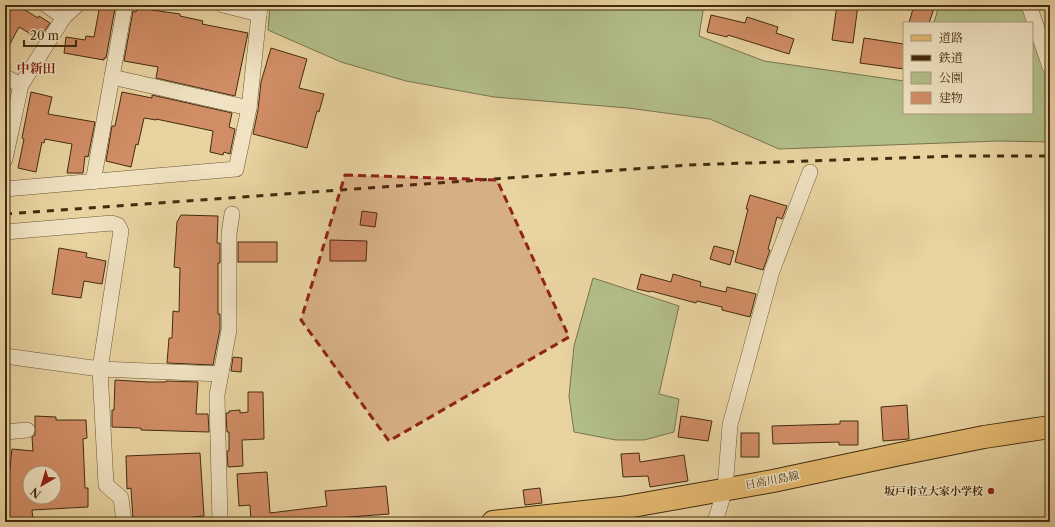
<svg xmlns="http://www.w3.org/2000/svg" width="1055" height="527" font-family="'Libre Caslon Text','Noto Serif JP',serif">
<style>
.green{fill:#b2be88;stroke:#7a754c}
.building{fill:#d18d66;stroke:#422c0f;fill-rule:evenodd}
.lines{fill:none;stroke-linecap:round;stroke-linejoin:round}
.minor-casing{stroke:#6c5634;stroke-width:16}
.primary-casing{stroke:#422c0f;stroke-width:24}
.minor{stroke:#f0e2c2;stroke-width:15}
.primary{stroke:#e4ba70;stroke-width:22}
.rail{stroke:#422c0f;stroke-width:3;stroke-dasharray:7 7;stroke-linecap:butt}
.marked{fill:#8f2418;fill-opacity:0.2;stroke:#8f2418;stroke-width:3;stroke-dasharray:8 5;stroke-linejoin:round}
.poi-dot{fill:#8f2418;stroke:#f0e2c2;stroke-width:1.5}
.labels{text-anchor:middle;stroke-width:3;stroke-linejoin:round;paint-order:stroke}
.street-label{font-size:11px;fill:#422c0f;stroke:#f0e2c2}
.poi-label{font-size:11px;font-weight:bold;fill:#422c0f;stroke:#f0e2c2;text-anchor:end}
.quarter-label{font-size:13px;font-weight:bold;fill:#7a1f14;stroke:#f0e2c2}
</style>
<rect width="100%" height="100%" fill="#e8d3a1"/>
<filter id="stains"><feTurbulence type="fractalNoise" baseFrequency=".005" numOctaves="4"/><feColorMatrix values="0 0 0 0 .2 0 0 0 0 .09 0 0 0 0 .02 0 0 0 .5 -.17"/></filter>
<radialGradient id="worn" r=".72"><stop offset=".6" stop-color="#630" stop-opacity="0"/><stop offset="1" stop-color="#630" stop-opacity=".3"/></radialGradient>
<!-- green -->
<g class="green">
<polygon points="270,5 704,5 699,36 764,61 904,81 904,113 1032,113 1032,32 1050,85 1050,142 998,141 779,149 710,119 628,108 494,97 406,81 341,62 268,30"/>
<polygon points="939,5 1023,5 1029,23 934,23"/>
<polygon points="593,278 679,306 659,394 679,399 674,432 644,440 616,440 574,432 569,396 574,346"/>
</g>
<!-- building -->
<g class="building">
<polygon points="5,5 17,5 38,18 39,16 50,23 39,39 19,27 5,53"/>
<polygon points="100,5 115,8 106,58 104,58 104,60 64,53 66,37 85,40 86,36 94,37"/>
<polygon points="138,5 153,5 152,10 180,14 180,16 203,21 202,24 248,33 235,96 156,78 158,67 124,61 133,11 136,12"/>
<polygon points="837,5 858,5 853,43 832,40"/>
<polygon points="914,5 935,5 929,23 909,23"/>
<polygon points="711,15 745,23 747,17 778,27 776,33 794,39 789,54 728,35 727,37 707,32"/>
<polygon points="864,38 904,44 904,69 860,63"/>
<polygon points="271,48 307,59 299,88 324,94 319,112 317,111 307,148 253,134 258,110 261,82"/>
<polygon points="31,92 52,97 48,114 95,122 88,157 85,156 83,173 67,173 72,144 45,139 44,143 42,142 36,172 18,168 24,139 22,138"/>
<polygon points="122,92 152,98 152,95 232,113 229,127 235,129 230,154 224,152 223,155 210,152 213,131 156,119 156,120 144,118 138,145 136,144 131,167 106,161 112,126 115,126"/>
<polygon points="750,195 787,206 782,219 777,217 768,249 770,250 763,270 735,262 748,209 746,209"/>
<polygon points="362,211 377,213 375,227 360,225"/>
<polygon points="181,215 218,216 217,243 220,243 220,263 218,263 218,314 220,314 220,329 213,365 167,363 169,338 172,338 173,311 179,312 180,268 174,267 177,222"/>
<polygon points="330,240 367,241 366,261 330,261"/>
<rect x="238" y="242" width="39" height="20"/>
<polygon points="714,246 734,251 730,265 710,259"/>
<polygon points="59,248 87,253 86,257 106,261 102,284 84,281 81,298 52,294"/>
<polygon points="641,274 671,282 673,274 701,282 700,286 726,292 727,287 756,294 750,317 722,310 722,307 697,301 696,303 651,291 650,292 637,289"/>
<polygon points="233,357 242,358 241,372 231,371"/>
<polygon points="115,380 148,382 166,382 166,381 198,382 196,414 208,414 209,432 141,430 141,428 112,427 112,410 114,410"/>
<polygon points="248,392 263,392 264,439 242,440 243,466 228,467 227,451 229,451 229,432 227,432 226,413 229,413 229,411 240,410 240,413 248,412"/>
<polygon points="907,405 909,439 883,441 881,407"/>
<path d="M 35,416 L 56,417 L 56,420 L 86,420 L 87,438 L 83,439 L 85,488 L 88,488 L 88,507 L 32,510 L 33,522 L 5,522 L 5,498 L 8,498 L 8,485 L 12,449 L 33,451 L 32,437 L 35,435 ZM 30,473 L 54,473 L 54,497 L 30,497 Z"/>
<polygon points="681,416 712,421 708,441 678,437"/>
<polygon points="840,421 858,421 858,445 839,445 839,442 773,444 772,426 840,424"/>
<rect x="741" y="433" width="18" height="24"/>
<polygon points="200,453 204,516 193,517 194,522 137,522 137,519 133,519 131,488 127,489 126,456"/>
<polygon points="639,453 640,462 684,455 688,481 650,487 648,476 623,477 621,454"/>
<polygon points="267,472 270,513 327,506 325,491 386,486 389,514 323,519 323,522 251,522 250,505 239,506 237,474"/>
<polygon points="540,488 542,503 525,505 523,490"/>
</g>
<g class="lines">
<!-- minor casing -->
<g class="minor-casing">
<g id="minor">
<polyline points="46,5 64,17"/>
<polyline points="223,5 259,14"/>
<polyline points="1029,5 1050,67"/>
<polyline points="5,77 21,85"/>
<polyline points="112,77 249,108"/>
<polyline points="5,159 21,85 64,17 77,5"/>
<polyline points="93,182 125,5"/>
<polyline points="5,189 236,169 249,108 260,5"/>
<polyline points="5,232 112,223 118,225 121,231 100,369 106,485 121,498 124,522"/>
<polyline points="5,356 100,369 221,374"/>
<polyline points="5,432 27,430"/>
<polyline points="220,522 217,395 229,330 229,234 232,214"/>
<polyline points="715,522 725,489 730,425 772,271 810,172"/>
</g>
</g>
<!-- primary casing -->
<g class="primary-casing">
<polyline id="primary" points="493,522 621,508 773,481 900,454 984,437 1050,427"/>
</g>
<!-- minor -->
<use href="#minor" class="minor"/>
<!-- primary -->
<use href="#primary" class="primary"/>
<!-- rail -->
<polyline class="rail" points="5,214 689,165 957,156 1050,156"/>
</g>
<!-- marked area -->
<path class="marked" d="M 345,175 L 497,180 L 569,337 L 389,441 L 301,320 Z"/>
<!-- markers -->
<circle class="poi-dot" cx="991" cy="491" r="4"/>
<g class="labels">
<!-- street labels -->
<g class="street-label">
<text transform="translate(772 480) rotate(-11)" y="4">日高川島線</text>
</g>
<!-- poi labels -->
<g class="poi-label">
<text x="983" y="495">坂戸市立大家小学校</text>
</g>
<!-- quarter labels -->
<g class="quarter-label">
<text x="36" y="73">中新田</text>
</g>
</g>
<!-- margin -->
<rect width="1055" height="527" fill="none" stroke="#e8d3a1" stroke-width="20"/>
<rect x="6" y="6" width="1043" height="515" fill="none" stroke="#422c0f" stroke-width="2"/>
<rect x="10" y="10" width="1035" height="507" fill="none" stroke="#422c0f"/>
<!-- legend -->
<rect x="903" y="22" width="130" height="92" fill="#f0e2c2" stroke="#aa997a"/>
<rect x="911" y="35" width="20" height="6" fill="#e4ba70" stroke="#aa997a"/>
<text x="939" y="42" font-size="12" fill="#422c0f">道路</text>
<rect x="911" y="55" width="20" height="6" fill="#422c0f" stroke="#aa997a"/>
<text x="939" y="62" font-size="12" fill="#422c0f">鉄道</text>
<rect x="911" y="72" width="20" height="12" fill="#b2be88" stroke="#aa997a"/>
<text x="939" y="82" font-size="12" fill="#422c0f">公園</text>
<rect x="911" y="92" width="20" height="12" fill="#d18d66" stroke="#aa997a"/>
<text x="939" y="102" font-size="12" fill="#422c0f">建物</text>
<!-- north arrow -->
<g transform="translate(42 485) rotate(218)"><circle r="19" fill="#f0e2c2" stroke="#aa997a"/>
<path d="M0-3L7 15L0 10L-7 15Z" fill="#8f2418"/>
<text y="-6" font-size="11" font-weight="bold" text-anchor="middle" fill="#422c0f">N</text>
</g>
<!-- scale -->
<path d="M24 40v6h52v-6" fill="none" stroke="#422c0f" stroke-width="2"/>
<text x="30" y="40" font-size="12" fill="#422c0f" stroke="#f0e2c2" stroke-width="3" paint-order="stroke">20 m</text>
<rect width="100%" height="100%" filter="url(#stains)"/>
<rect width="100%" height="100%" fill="url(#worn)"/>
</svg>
